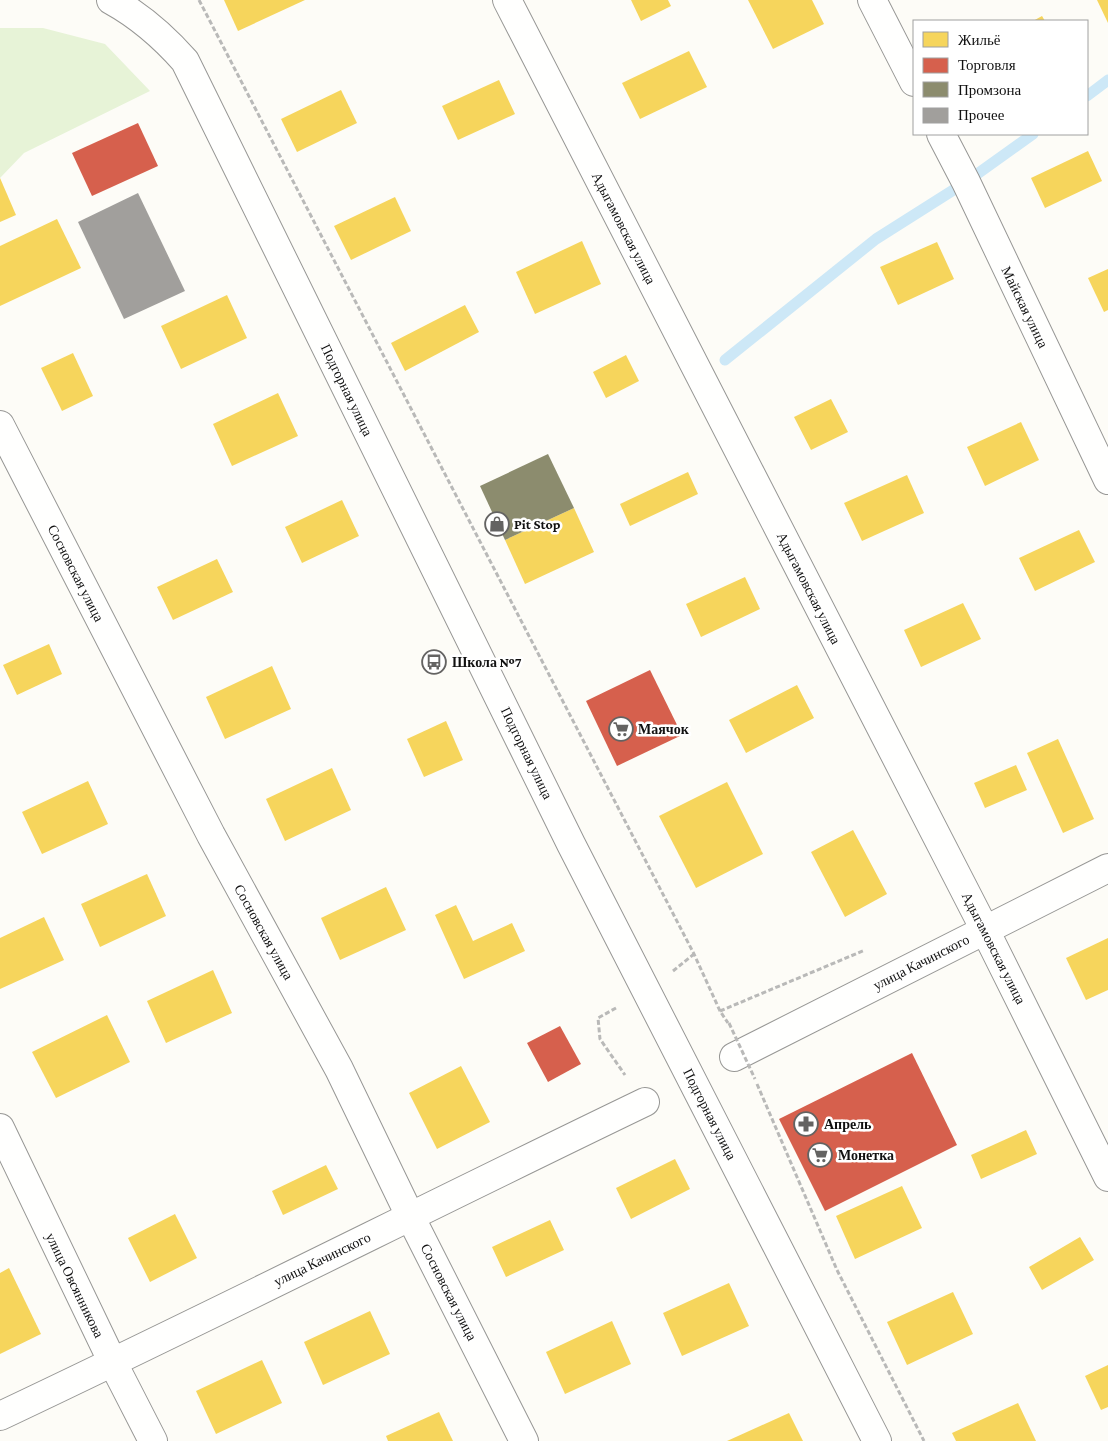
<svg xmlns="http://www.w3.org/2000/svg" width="1108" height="1441" font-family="'Crimson Pro',serif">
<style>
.green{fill:#e7f3d7}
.homes{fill:#f6d55c}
.shops{fill:#d6604d}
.industry{fill:#8c8c6e}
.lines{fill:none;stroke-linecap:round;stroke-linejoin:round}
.stream{stroke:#cde8f7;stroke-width:11}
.building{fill:#a19f9c}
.minor-casing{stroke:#979795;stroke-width:30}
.path{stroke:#b9b9b8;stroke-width:3;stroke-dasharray:5 2.5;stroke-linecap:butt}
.minor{stroke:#fffffe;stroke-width:28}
.path-bridge{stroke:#b9b9b8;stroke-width:3;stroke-dasharray:5 2.5;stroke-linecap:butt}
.labels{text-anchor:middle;stroke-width:5;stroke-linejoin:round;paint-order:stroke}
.street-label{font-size:14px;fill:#111;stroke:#fff}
.poi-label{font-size:14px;font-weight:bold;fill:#111;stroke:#fff;text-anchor:start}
</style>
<rect width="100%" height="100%" fill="#fdfcf7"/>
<!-- green -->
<polygon class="green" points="0,28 43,28 105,44 150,91 24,153 0,178"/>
<!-- homes -->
<g class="homes">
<polygon points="224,0 305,0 238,31"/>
<polygon points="631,0 668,0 671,6 641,21"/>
<polygon points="748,0 812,0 824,24 773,49"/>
<polygon points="1097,0 1108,0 1108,23"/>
<polygon points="1042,16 1045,21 1033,21"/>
<polygon points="689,51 707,87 640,119 622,83"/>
<polygon points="499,80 515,114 458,140 442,106"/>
<polygon points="341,90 357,123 297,152 281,119"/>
<polygon points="1088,151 1102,181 1045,208 1031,178"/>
<polygon points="0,178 16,215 0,222"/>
<polygon points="395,197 411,231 351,260 334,226"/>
<polygon points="57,219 81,268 0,306 0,246"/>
<polygon points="582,241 601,284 535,314 516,272"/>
<polygon points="937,242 954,279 898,305 880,267"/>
<polygon points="1108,269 1108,310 1104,312 1088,278"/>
<polygon points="227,295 247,338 181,369 161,326"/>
<polygon points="465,305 479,332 405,371 391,343"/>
<polygon points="73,353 93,396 62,411 41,368"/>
<polygon points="626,355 639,381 606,398 593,372"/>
<polygon points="278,393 298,436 232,466 213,424"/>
<polygon points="831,399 848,432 811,450 794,417"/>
<polygon points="1021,422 1039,460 985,486 967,447"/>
<polygon points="688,472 698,494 630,526 620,504"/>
<polygon points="907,475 924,513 862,541 844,503"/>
<polygon points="342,500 359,536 302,563 285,527"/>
<polygon points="574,508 594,552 525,584 505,540"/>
<polygon points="1079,530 1095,562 1035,591 1019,558"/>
<polygon points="217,559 233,592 173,620 157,587"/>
<polygon points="745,577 760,609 701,637 686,604"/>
<polygon points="963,603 981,639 921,667 904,630"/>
<polygon points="49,644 62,674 17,695 3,665"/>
<polygon points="272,666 291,709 225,739 206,697"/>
<polygon points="797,685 814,718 746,753 729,720"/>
<polygon points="446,721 463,760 424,777 407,739"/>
<polygon points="1058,739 1094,819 1063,833 1027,753"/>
<polygon points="1016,765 1027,790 985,808 974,783"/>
<polygon points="332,768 351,810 285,841 266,799"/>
<polygon points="88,781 108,824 42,854 22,812"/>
<polygon points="727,782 763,854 696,888 659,816"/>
<polygon points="853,830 887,894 845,917 811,852"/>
<polygon points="147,874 166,916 100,947 81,904"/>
<polygon points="386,887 406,930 340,960 321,918"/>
<polygon points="456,905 473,941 512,923 525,951 464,979 435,915"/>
<polygon points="44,917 64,960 0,989 0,938"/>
<polygon points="1108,938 1108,990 1086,1000 1066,958"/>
<polygon points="213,970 232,1013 166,1043 147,1001"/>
<polygon points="107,1015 130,1062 56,1098 32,1052"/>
<polygon points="461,1066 490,1122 437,1149 409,1093"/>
<polygon points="1026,1130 1037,1154 981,1179 971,1155"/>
<polygon points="675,1159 690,1189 631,1219 616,1188"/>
<polygon points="326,1165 338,1189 283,1215 272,1191"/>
<polygon points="902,1186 922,1228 855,1259 836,1216"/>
<polygon points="175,1214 197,1258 150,1282 128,1238"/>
<polygon points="550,1220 564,1250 506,1277 492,1247"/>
<polygon points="1080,1237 1094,1260 1042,1290 1029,1267"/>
<polygon points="9,1268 41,1334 0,1354 0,1273"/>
<polygon points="729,1283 749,1326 682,1356 663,1313"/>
<polygon points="953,1292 973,1334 907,1365 887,1322"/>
<polygon points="370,1311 390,1354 323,1385 304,1342"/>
<polygon points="612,1321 631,1364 565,1394 546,1352"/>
<polygon points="262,1360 282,1403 216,1434 196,1391"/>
<polygon points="1108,1365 1108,1407 1101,1410 1085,1376"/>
<polygon points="1018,1403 1036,1441 956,1441 952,1433"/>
<polygon points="439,1412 453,1441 388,1441 386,1436"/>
<polygon points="789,1413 803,1441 727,1441"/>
</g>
<!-- shops -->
<g class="shops">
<polygon points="138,123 158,166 92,196 72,153"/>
<polygon points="650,670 682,735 617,766 586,701"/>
<polygon points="560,1026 581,1064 548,1082 527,1043"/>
<polygon points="912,1053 957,1145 825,1211 779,1119"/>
</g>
<!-- industry -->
<polygon class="industry" points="548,454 574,508 505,540 480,486"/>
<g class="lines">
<!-- stream -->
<g class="stream">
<polyline points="1087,96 1108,80"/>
<polyline points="725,360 876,239 966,182 1033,134"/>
</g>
</g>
<!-- building -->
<polygon class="building" points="138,193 185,291 124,319 78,222"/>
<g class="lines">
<!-- minor casing -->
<g class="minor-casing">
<g id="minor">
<path d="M 111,0 C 140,16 163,36 185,61 L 571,844 L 877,1441"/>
<polyline points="507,0 985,930 1108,1177"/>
<polyline points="872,0 914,82"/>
<polyline points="941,134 966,182 1108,480"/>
<polyline points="0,425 211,835 339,1069 410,1216 524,1441"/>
<polyline points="734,1057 1108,868"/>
<polyline points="0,1128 113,1363 153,1441"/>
<path d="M 0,1416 C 216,1314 429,1206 645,1102"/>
</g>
</g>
<!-- path -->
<g class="path">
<polyline points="199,0 694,954 720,1011 728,1023"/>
<polyline points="673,971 694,954"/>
<polyline points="616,1008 598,1018 600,1039 625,1075"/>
<polyline points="720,1011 865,950"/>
<polyline points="757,1084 837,1270 924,1441"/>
</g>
<!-- minor -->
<use href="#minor" class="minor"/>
<!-- path-bridge -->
<polyline class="path-bridge" points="729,1023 755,1079"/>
</g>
<!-- icons -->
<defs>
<g id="shop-ring" transform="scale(1.25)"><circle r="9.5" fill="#fff" stroke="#646362" stroke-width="1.5"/><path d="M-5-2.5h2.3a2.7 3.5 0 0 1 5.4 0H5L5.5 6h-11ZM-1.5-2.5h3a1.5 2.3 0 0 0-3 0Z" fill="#646362"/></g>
<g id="bus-ring" transform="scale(1.25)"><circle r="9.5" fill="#fff" stroke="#646362" stroke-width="1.5"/><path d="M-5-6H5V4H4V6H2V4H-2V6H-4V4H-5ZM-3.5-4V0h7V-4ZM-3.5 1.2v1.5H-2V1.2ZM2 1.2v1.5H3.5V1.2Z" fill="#646362"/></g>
<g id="supermarket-ring" transform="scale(1.25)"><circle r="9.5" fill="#fff" stroke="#646362" stroke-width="1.5"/><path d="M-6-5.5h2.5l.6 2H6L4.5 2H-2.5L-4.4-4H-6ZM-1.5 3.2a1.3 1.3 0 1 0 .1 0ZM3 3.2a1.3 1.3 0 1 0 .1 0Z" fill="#646362"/></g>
<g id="pharmacy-ring" transform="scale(1.25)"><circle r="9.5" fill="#fff" stroke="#646362" stroke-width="1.5"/><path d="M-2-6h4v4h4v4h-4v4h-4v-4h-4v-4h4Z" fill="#646362"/></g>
</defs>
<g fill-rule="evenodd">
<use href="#shop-ring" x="497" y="524"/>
<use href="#bus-ring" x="434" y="662"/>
<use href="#supermarket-ring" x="621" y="729"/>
<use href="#pharmacy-ring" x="806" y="1124"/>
<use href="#supermarket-ring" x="820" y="1155"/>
</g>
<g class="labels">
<!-- street labels -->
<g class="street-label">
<text transform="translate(624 228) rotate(63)" y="5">Адыгамовская улица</text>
<text transform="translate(1025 307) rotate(64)" y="5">Майская улица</text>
<text transform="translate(347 390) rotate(64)" y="5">Подгорная улица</text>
<text transform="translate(76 573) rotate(63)" y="5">Сосновская улица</text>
<text transform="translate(809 588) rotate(63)" y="5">Адыгамовская улица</text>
<text transform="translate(527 753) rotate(64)" y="5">Подгорная улица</text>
<text transform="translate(264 932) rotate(61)" y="5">Сосновская улица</text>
<text transform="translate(994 948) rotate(63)" y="5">Адыгамовская улица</text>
<text transform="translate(921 962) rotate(-27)" y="5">улица Качинского</text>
<text transform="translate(710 1114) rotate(63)" y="5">Подгорная улица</text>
<text transform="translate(322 1259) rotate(-26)" y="5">улица Качинского</text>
<text transform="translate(75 1285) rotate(64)" y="5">улица Овсянникова</text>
<text transform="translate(449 1292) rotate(63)" y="5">Сосновская улица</text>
</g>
<!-- poi labels -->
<g class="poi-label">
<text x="514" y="529">Pit Stop</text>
<text x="452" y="667">Школа №7</text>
<text x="638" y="734">Маячок</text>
<text x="824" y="1129">Апрель</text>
<text x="838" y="1160">Монетка</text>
</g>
</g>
<!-- legend -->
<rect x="913" y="20" width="175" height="115" fill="#ffffff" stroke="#a0a0a0"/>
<rect x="923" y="32" width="25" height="15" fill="#f6d55c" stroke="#a0a0a0"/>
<text x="958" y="45" font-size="15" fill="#111111">Жильё</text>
<rect x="923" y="58" width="25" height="15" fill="#d6604d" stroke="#a0a0a0"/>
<text x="958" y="70" font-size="15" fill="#111111">Торговля</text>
<rect x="923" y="82" width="25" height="15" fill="#8c8c6e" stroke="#a0a0a0"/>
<text x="958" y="95" font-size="15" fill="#111111">Промзона</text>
<rect x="923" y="108" width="25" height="15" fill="#a19f9c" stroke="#a0a0a0"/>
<text x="958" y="120" font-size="15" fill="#111111">Прочее</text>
</svg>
